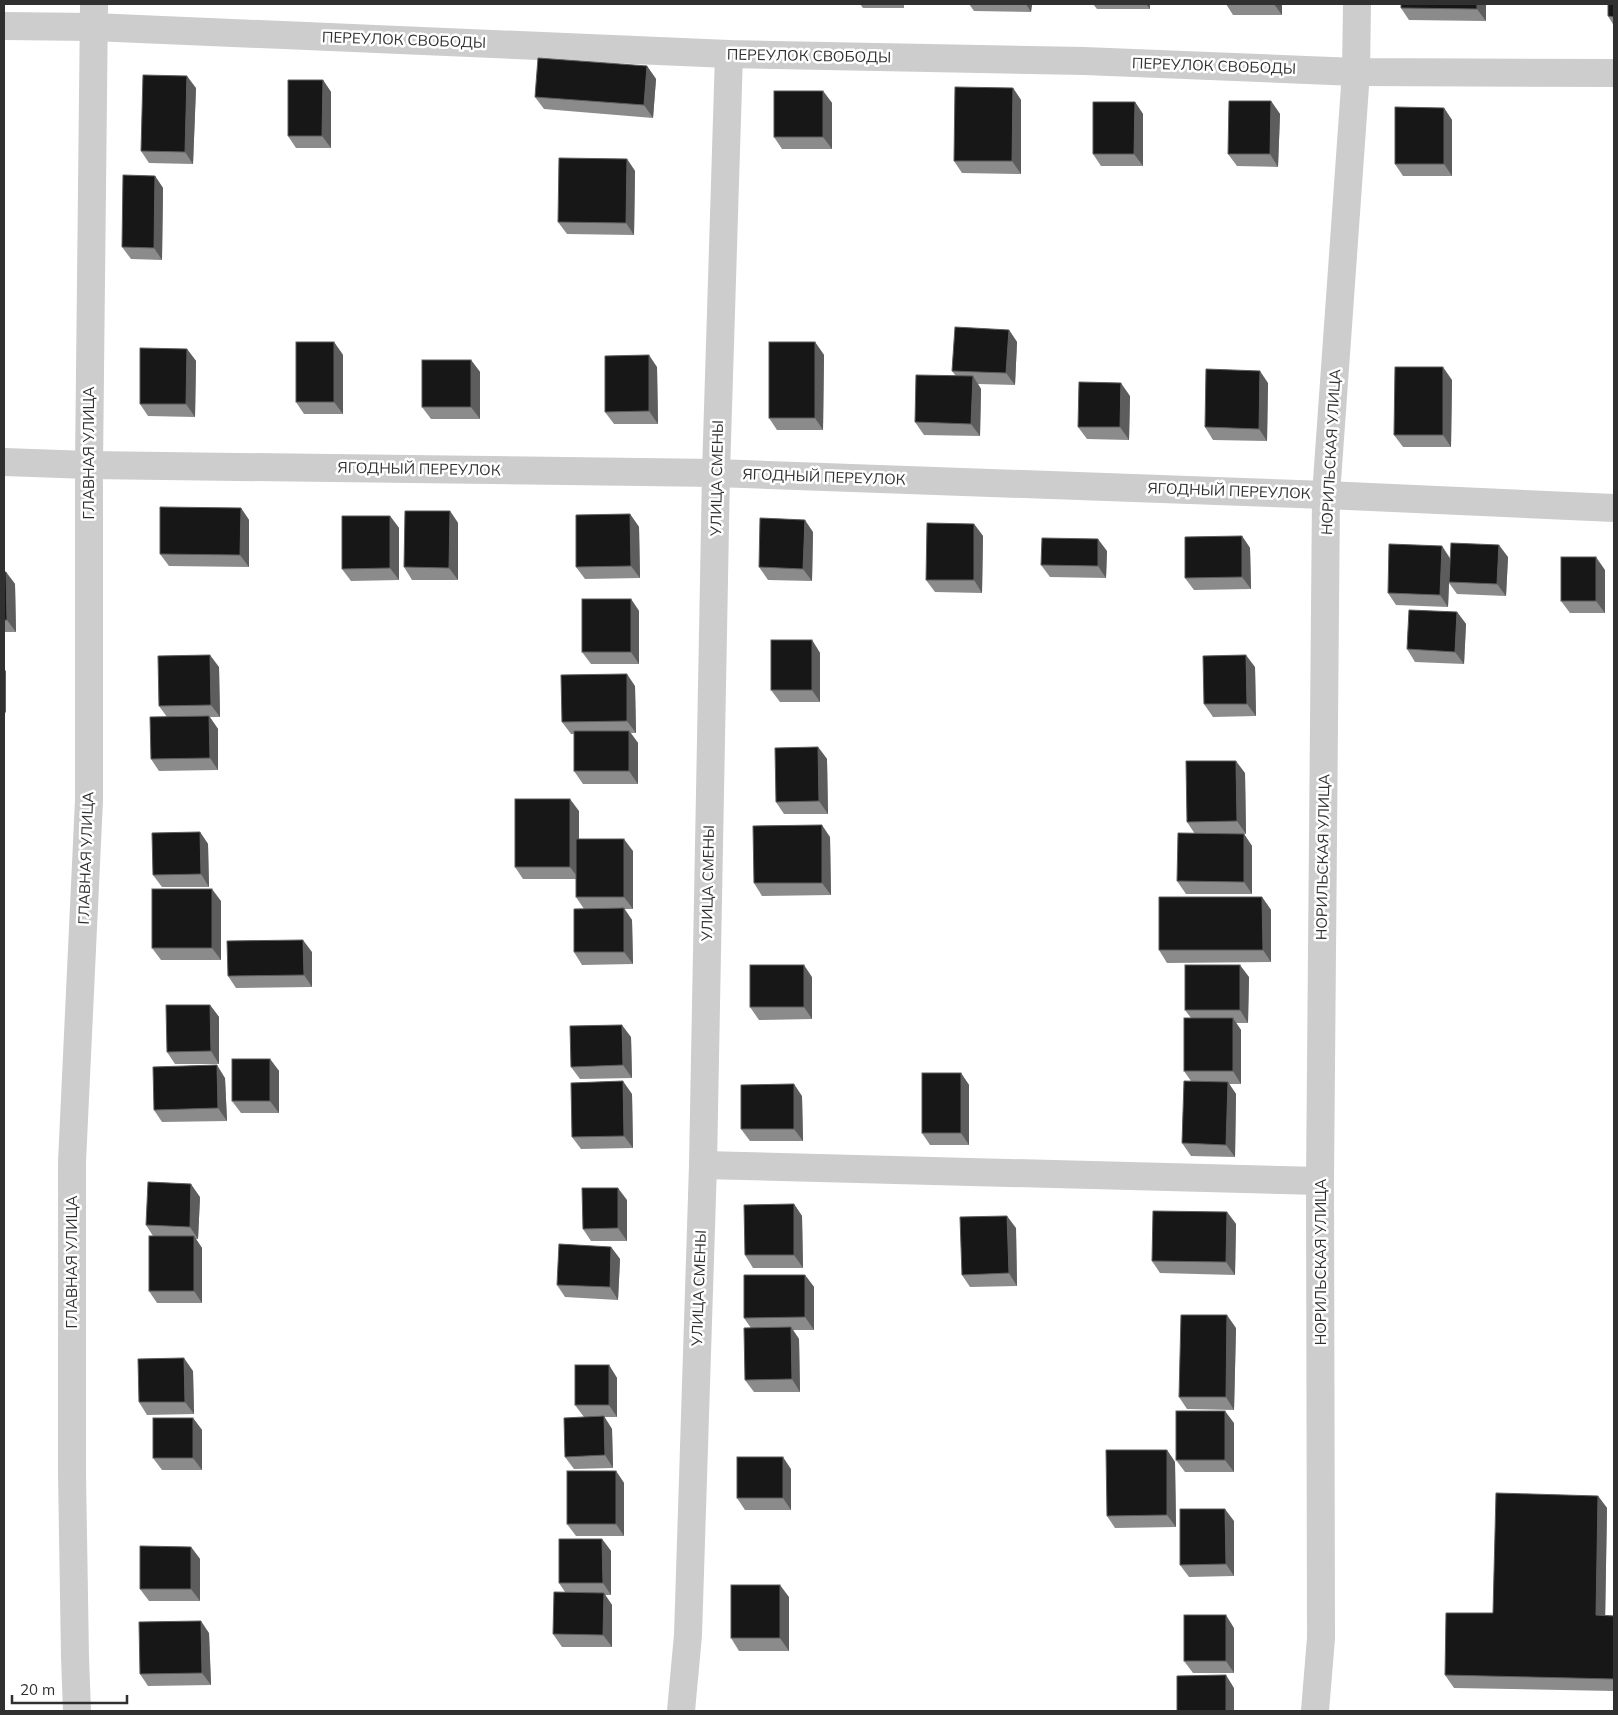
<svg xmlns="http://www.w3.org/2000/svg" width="1618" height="1715" font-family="Mulish,sans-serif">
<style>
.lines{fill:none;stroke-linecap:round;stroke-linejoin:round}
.minor{stroke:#cdcdcd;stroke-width:28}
.wall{fill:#8b8b8b}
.shaded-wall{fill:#5d5d5d}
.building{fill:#171717;stroke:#5d5d5d}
.labels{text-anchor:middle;stroke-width:5;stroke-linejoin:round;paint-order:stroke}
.street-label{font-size:15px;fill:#303030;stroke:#fff}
</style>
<rect width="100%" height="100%" fill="#fff"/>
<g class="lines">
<!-- minor -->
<g class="minor">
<polyline points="4,26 93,27 729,54 1084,61 1356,72 1614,73"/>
<polyline points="4,462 89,465 716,473 1326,495 1614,508"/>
<polyline points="703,1165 1320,1181"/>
<polyline points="77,1711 75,1657 72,1473 72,1162 89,800 89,465 94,4"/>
<polyline points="681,1711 688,1635 703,1165 716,473 729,54"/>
<polyline points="1315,1711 1321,1638 1320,1181 1326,495 1356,72 1357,4"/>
</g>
</g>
<!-- wall -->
<g class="wall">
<polygon points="860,4 904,4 904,8 863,8"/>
<polygon points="969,4 1032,4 1031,12 974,11"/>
<polygon points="1093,4 1150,4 1150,9 1097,9"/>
<polygon points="1226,4 1282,4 1282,15 1233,15"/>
<polygon points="1401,4 1486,4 1486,21 1409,20 1401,8"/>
<polygon points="1614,4 1614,26 1608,16"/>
<polygon points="647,66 656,79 653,118 544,109 535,97"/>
<polygon points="323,80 331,92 331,148 296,148 288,136"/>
<polygon points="196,88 193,164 149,163 141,151"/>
<polygon points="1013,88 1021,100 1021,174 962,173 954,161"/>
<polygon points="823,91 832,103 832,149 782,149 774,137"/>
<polygon points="1271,101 1280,114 1278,167 1237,166 1228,154"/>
<polygon points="1135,102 1143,114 1143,166 1101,166 1093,154"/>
<polygon points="1444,108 1452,120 1452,176 1403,176 1395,164"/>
<polygon points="627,159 635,171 634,235 567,234 558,222"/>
<polygon points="155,176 163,188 162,260 131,259 122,247"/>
<polygon points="1009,330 1017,342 1015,385 978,384 981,389 980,436 924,435 915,422 956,376 952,371"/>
<polygon points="334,342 343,355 343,414 304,414 296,402"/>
<polygon points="815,342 824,355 823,430 777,430 769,418"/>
<polygon points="187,349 196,361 195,417 148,416 140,404"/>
<polygon points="471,360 480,372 480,419 431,419 422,407"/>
<polygon points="657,367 658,424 614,424 605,412"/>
<polygon points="1452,380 1451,447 1403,447 1394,435"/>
<polygon points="1268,383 1267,441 1213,440 1205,427"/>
<polygon points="1130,396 1129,440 1087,439 1078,427"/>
<polygon points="241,508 249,520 249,567 169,566 160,554"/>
<polygon points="450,511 458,523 458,580 412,580 404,567"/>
<polygon points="630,514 639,527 640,578 585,579 576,567"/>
<polygon points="390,516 399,528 399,580 351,581 342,569"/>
<polygon points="974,524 983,536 982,593 935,592 926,580"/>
<polygon points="813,532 812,581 768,580 759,567"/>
<polygon points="1242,536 1250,548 1251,589 1194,590 1185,578"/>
<polygon points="1442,546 1450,558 1508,557 1506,596 1457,594 1449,583 1448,607 1396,605 1388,593"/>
<polygon points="1107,551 1106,578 1050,577 1041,565"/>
<polygon points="1605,570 1605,613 1570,613 1561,601"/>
<polygon points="4,572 6,572 15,584 16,632 4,632"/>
<polygon points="631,599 639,611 639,664 591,664 582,652"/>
<polygon points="1457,612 1466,624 1464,664 1415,662 1407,649"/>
<polygon points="812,640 820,653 820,702 780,702 771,690"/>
<polygon points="219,667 220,717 210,717 218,729 218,770 159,771 151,759 167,717 159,706"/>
<polygon points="1255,667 1256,716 1213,717 1204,704"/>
<polygon points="635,686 636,733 631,733 638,743 638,784 583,784 574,771 574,734 571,734 562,722"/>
<polygon points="818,747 827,759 828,814 784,814 776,802"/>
<polygon points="1245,773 1246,834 1222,834 1244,834 1252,846 1252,894 1186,894 1177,881 1195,834 1187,822"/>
<polygon points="579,811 579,839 633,851 633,909 624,909 632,920 633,964 582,965 574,952 584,909 576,897 576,879 523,879 515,867"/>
<polygon points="200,832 208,844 209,887 162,887 153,875"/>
<polygon points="830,837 831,895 762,896 754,883"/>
<polygon points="1262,897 1271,910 1271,962 1167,963 1159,950"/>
<polygon points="221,901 221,960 161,960 152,948"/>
<polygon points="312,952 312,987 236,988 228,976"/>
<polygon points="812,977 812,1019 759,1020 750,1007"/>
<polygon points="1249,977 1248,1023 1236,1023 1241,1030 1241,1084 1229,1084 1236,1094 1235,1157 1191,1156 1182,1143 1191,1081 1184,1071 1191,1018 1185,1010"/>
<polygon points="210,1005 219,1017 219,1064 175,1064 167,1052"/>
<polygon points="631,1037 632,1078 580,1079 571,1067"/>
<polygon points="270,1059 279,1071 279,1113 241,1113 232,1101"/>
<polygon points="961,1073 969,1085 969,1145 930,1145 922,1133"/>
<polygon points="225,1078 227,1121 162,1122 154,1110"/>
<polygon points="632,1094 633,1148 581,1149 572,1137"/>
<polygon points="802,1096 803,1141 750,1141 741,1129"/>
<polygon points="200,1197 198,1239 196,1239 202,1248 202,1303 157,1303 149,1291 153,1236 146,1225"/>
<polygon points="627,1200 627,1241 591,1241 583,1229"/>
<polygon points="794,1204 802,1216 803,1268 753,1268 745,1255"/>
<polygon points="1227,1212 1236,1224 1235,1275 1160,1273 1152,1261"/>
<polygon points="1016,1228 1017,1286 970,1287 962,1275"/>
<polygon points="611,1247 620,1259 618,1300 565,1297 557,1285"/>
<polygon points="805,1275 814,1287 814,1330 793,1330 799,1339 800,1392 754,1392 745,1380 751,1328 744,1318"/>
<polygon points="1236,1328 1234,1410 1187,1409 1179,1397"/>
<polygon points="609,1365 617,1378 617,1417 604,1417 612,1429 613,1468 574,1469 565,1457 584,1417 575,1405"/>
<polygon points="193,1371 194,1414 147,1415 139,1402"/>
<polygon points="193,1418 202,1430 202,1470 162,1470 153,1458"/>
<polygon points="1234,1423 1234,1472 1185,1472 1176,1460"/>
<polygon points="1167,1450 1175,1462 1176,1527 1115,1528 1107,1516"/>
<polygon points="791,1469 791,1510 745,1510 737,1498"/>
<polygon points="616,1471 624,1483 624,1536 576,1536 567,1524"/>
<polygon points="1598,1496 1607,1508 1605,1615 1614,1616 1614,1691 1454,1688 1445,1675 1493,1613"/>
<polygon points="1234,1521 1234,1576 1189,1577 1180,1565"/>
<polygon points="602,1539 611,1551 611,1595 605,1595 612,1605 612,1647 562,1647 553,1634 565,1592 559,1583"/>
<polygon points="191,1547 200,1559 200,1601 149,1601 140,1589"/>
<polygon points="789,1597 789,1651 739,1651 731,1638"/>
<polygon points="1234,1628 1234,1673 1193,1673 1184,1661"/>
<polygon points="209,1633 211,1685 148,1686 140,1674"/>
</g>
<!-- shaded-wall -->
<g class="shaded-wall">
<polygon points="1026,4 1032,4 1031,12"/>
<polygon points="1146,4 1150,4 1150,9"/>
<polygon points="1274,4 1282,4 1282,15"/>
<polygon points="1477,4 1486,4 1486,21 1477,9"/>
<polygon points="647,66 656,79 653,118 644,105"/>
<polygon points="187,76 196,88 193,164 185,152"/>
<polygon points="323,80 331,92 331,148 322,136"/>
<polygon points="1013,88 1021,100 1021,174 1012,161"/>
<polygon points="823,91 832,103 832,149 823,137"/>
<polygon points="1271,101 1280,114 1278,167 1270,154"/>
<polygon points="1135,102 1143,114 1143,166 1134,154"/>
<polygon points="1444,108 1452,120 1452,176 1444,164"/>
<polygon points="627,159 635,171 634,235 626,223"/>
<polygon points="155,176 163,188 162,260 154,248"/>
<polygon points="1009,330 1017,342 1015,385 1006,373"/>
<polygon points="334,342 343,355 343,414 334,402"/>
<polygon points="815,342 824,355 823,430 815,418"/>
<polygon points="187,349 196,361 195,417 186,404"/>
<polygon points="649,355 657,367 658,424 649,411"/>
<polygon points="471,360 480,372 480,419 471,407"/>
<polygon points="1443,367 1452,380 1451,447 1443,435"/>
<polygon points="1260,371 1268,383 1267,441 1259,429"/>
<polygon points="973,376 981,389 980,436 971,424"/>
<polygon points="1121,383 1130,396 1129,440 1120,427"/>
<polygon points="241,508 249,520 249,567 240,555"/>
<polygon points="450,511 458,523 458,580 449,568"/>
<polygon points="630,514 639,527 640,578 631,566"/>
<polygon points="390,516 399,528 399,580 390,568"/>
<polygon points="805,520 813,532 812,581 803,569"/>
<polygon points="974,524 983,536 982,593 974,580"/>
<polygon points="1242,536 1250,548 1251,589 1242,577"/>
<polygon points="1098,539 1107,551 1106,578 1098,566"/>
<polygon points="1499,545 1508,557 1506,596 1497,584"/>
<polygon points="1442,546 1450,559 1448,607 1440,595"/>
<polygon points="1596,557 1605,570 1605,613 1596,601"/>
<polygon points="6,572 15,584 16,632 7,620"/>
<polygon points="631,599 639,611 639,664 631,652"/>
<polygon points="1457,612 1466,624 1464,664 1455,652"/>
<polygon points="812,640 820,653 820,702 812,690"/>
<polygon points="210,655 219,667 220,717 211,705"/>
<polygon points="1246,655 1255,667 1256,716 1247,704"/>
<polygon points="4,669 6,671 6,713 4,711"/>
<polygon points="627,674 635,686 636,733 627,721"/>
<polygon points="209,716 218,729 218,770 210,758"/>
<polygon points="629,731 638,743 638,784 629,771"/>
<polygon points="818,747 827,759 828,814 819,801"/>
<polygon points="1236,761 1245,773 1246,834 1237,821"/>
<polygon points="570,799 579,811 579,879 570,867"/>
<polygon points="822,825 830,837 831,895 822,883"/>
<polygon points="200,832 208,844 209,887 201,874"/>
<polygon points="1244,834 1252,846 1252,894 1244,882"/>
<polygon points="624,839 633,851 633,909 624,897"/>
<polygon points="212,889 221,901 221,960 212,948"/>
<polygon points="1262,897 1271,910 1271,962 1263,950"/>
<polygon points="624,908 632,920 633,964 624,952"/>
<polygon points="303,940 312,952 312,987 304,975"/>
<polygon points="804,965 812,977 812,1019 804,1007"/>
<polygon points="1240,965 1249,977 1248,1023 1240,1010"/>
<polygon points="210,1005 219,1017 219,1064 211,1051"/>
<polygon points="1233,1018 1241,1030 1241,1084 1233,1071"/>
<polygon points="622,1025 631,1037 632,1078 623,1065"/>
<polygon points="270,1059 279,1071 279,1113 270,1101"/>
<polygon points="217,1065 225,1078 227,1121 218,1108"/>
<polygon points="961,1073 969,1085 969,1145 961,1133"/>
<polygon points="623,1081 632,1094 633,1148 624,1136"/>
<polygon points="1228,1082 1236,1094 1235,1157 1226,1145"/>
<polygon points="794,1084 802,1096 803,1141 794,1129"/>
<polygon points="191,1184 200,1197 198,1239 190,1227"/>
<polygon points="618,1188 627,1200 627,1241 618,1228"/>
<polygon points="794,1204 802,1216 803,1268 794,1255"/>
<polygon points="1227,1212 1236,1224 1235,1275 1226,1262"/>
<polygon points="1007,1216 1016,1228 1017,1286 1009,1273"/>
<polygon points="194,1236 202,1248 202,1303 194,1291"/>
<polygon points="611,1247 620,1259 618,1300 610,1287"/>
<polygon points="805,1275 814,1287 814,1330 805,1317"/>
<polygon points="1227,1315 1236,1328 1234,1410 1226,1397"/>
<polygon points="791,1327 799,1339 800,1392 792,1379"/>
<polygon points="184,1358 193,1371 194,1414 185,1402"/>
<polygon points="609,1365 617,1378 617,1417 609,1405"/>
<polygon points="1225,1411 1234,1423 1234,1472 1225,1460"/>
<polygon points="604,1416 612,1429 613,1468 605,1455"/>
<polygon points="193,1418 202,1430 202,1470 193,1458"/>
<polygon points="1167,1450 1175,1462 1176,1527 1167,1515"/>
<polygon points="783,1457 791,1469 791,1510 783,1498"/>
<polygon points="616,1471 624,1483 624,1536 616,1524"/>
<polygon points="1598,1496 1607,1508 1605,1628 1596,1615"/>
<polygon points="1225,1509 1234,1521 1234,1576 1226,1564"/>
<polygon points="602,1539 611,1551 611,1595 603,1583"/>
<polygon points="191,1547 200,1559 200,1601 191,1589"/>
<polygon points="780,1585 789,1597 789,1651 780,1638"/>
<polygon points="604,1593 612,1605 612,1647 603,1635"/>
<polygon points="1226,1615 1234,1628 1234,1673 1226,1661"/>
<polygon points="201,1621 209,1633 211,1685 202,1673"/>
<polygon points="1226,1675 1234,1688 1234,1711 1226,1711"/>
</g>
<!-- building -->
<g class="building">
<polygon points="1401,4 1477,4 1477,9 1401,8"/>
<polygon points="1608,4 1614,4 1614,17 1608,16"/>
<polygon points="538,58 647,66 644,105 535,97"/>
<polygon points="143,75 187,76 185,152 141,151"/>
<polygon points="288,80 323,80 322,136 288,136"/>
<polygon points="955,87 1013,88 1012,161 954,161"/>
<rect x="774" y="91" width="49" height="46"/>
<polygon points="1229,101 1271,101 1270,154 1228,154"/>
<polygon points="1093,102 1135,102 1134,154 1093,154"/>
<polygon points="1395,107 1444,108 1444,164 1395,164"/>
<polygon points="559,158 627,159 626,223 558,222"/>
<polygon points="123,175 155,176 154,248 122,247"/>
<polygon points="955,327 1009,330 1006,373 952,371"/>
<rect x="296" y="342" width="38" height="60"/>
<rect x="769" y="342" width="46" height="76"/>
<polygon points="140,348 187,349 186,404 140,404"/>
<polygon points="649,355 649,411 605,412 605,356"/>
<rect x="422" y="360" width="49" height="47"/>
<polygon points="1395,367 1443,367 1443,435 1394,435"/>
<polygon points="1206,369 1260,371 1259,429 1205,427"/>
<polygon points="916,375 973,376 971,424 915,422"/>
<polygon points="1079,382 1121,383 1120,427 1078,427"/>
<polygon points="160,507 241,508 240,555 160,554"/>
<polygon points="405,511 450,511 449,568 404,567"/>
<polygon points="630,514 631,566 576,567 576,515"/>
<polygon points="342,516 390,516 390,568 342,569"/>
<polygon points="760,518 805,520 803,569 759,567"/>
<polygon points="927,523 974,524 974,580 926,580"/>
<polygon points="1242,536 1242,577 1185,578 1185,537"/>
<polygon points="1042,538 1098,539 1098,566 1041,565"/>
<polygon points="1451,543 1499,545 1497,584 1449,582"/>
<polygon points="1389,544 1442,546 1440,595 1388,593"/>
<rect x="1561" y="557" width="35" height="44"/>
<polygon points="4,572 6,572 7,620 4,620"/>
<rect x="582" y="599" width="49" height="53"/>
<polygon points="1409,610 1457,612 1455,652 1407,649"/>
<rect x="771" y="640" width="41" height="50"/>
<polygon points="210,655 211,705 159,706 158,656"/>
<polygon points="1246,655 1247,704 1204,704 1203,656"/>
<polygon points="627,674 627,721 562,722 561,675"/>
<polygon points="209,716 210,758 151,759 150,717"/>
<rect x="574" y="731" width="55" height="40"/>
<polygon points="818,747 819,801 776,802 775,748"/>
<polygon points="1186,761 1236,761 1237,821 1187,822"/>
<rect x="515" y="799" width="55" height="68"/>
<polygon points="822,825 822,883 754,883 753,826"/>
<polygon points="200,832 201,874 153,875 152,833"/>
<polygon points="1178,833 1244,834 1244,882 1177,881"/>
<rect x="576" y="839" width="48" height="58"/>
<rect x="152" y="889" width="60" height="59"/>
<polygon points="1159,897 1262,897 1263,950 1159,950"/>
<polygon points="624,908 624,952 574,952 574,909"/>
<polygon points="303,940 304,975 228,976 227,941"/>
<rect x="750" y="965" width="54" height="42"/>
<rect x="1185" y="965" width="55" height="45"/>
<polygon points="166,1005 210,1005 211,1051 167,1052"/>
<rect x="1184" y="1018" width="49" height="53"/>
<polygon points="622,1025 623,1065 571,1067 570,1026"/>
<rect x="232" y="1059" width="38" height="42"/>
<polygon points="217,1065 218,1108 154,1110 153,1067"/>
<rect x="922" y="1073" width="39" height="60"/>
<polygon points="623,1081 624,1136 572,1137 571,1083"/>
<polygon points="1184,1081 1228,1082 1226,1145 1182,1143"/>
<polygon points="794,1084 794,1129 741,1129 741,1085"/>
<polygon points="148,1182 191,1184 190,1227 146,1225"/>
<polygon points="582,1188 618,1188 618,1228 583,1229"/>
<polygon points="794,1204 794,1255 745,1255 744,1205"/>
<polygon points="1153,1211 1227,1212 1226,1262 1152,1261"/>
<polygon points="1007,1216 1009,1273 962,1275 960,1217"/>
<rect x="149" y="1236" width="45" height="55"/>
<polygon points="559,1244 611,1247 610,1287 557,1285"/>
<polygon points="744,1275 805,1275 805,1317 744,1318"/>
<polygon points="1181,1315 1227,1315 1226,1397 1179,1397"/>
<polygon points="791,1327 792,1379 745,1380 744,1328"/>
<polygon points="184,1358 185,1402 139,1402 138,1359"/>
<rect x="575" y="1365" width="34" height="40"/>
<rect x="1176" y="1411" width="49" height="49"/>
<polygon points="604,1416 605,1455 565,1457 564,1418"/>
<rect x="153" y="1418" width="40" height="40"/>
<polygon points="1106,1450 1167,1450 1167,1515 1107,1516"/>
<rect x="737" y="1457" width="46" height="41"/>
<rect x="567" y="1471" width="49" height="53"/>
<polygon points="1496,1493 1598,1496 1596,1615 1614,1616 1614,1679 1445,1675 1446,1613 1493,1613"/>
<polygon points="1180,1509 1225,1509 1226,1564 1180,1565"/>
<polygon points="559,1539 602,1539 603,1583 559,1583"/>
<polygon points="140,1546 191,1547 191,1589 140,1589"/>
<rect x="731" y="1585" width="49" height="53"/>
<polygon points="554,1592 604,1593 603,1635 553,1634"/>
<rect x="1184" y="1615" width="42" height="46"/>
<polygon points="201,1621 202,1673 140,1674 139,1622"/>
<polygon points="1226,1675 1226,1711 1177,1711 1177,1676"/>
</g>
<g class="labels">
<!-- street labels -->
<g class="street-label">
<text transform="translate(404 40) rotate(2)" y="5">ПЕРЕУЛОК СВОБОДЫ</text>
<text transform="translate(809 56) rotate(1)" y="5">ПЕРЕУЛОК СВОБОДЫ</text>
<text transform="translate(1214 66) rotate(2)" y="5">ПЕРЕУЛОК СВОБОДЫ</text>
<text transform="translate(1331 452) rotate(-87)" y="5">НОРИЛЬСКАЯ УЛИЦА</text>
<text transform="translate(89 453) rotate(-90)" y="5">ГЛАВНАЯ УЛИЦА</text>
<text transform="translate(419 469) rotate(1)" y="5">ЯГОДНЫЙ ПЕРЕУЛОК</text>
<text transform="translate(824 477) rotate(2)" y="5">ЯГОДНЫЙ ПЕРЕУЛОК</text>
<text transform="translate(717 478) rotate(-89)" y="5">УЛИЦА СМЕНЫ</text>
<text transform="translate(1229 491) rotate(2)" y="5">ЯГОДНЫЙ ПЕРЕУЛОК</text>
<text transform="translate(1323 857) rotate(-89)" y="5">НОРИЛЬСКАЯ УЛИЦА</text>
<text transform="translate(86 858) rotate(-88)" y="5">ГЛАВНАЯ УЛИЦА</text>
<text transform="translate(708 883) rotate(-89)" y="5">УЛИЦА СМЕНЫ</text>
<text transform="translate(72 1262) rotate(-90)" y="5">ГЛАВНАЯ УЛИЦА</text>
<text transform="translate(1321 1262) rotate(-90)" y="5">НОРИЛЬСКАЯ УЛИЦА</text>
<text transform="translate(699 1288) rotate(-88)" y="5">УЛИЦА СМЕНЫ</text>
</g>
</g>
<!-- border -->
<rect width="1618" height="1715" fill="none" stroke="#303030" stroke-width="10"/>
<!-- scale -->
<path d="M12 1695v8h115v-8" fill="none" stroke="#303030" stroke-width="2.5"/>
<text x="20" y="1695" font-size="15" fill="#303030" stroke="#ffffff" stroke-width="4" paint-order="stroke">20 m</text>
</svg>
